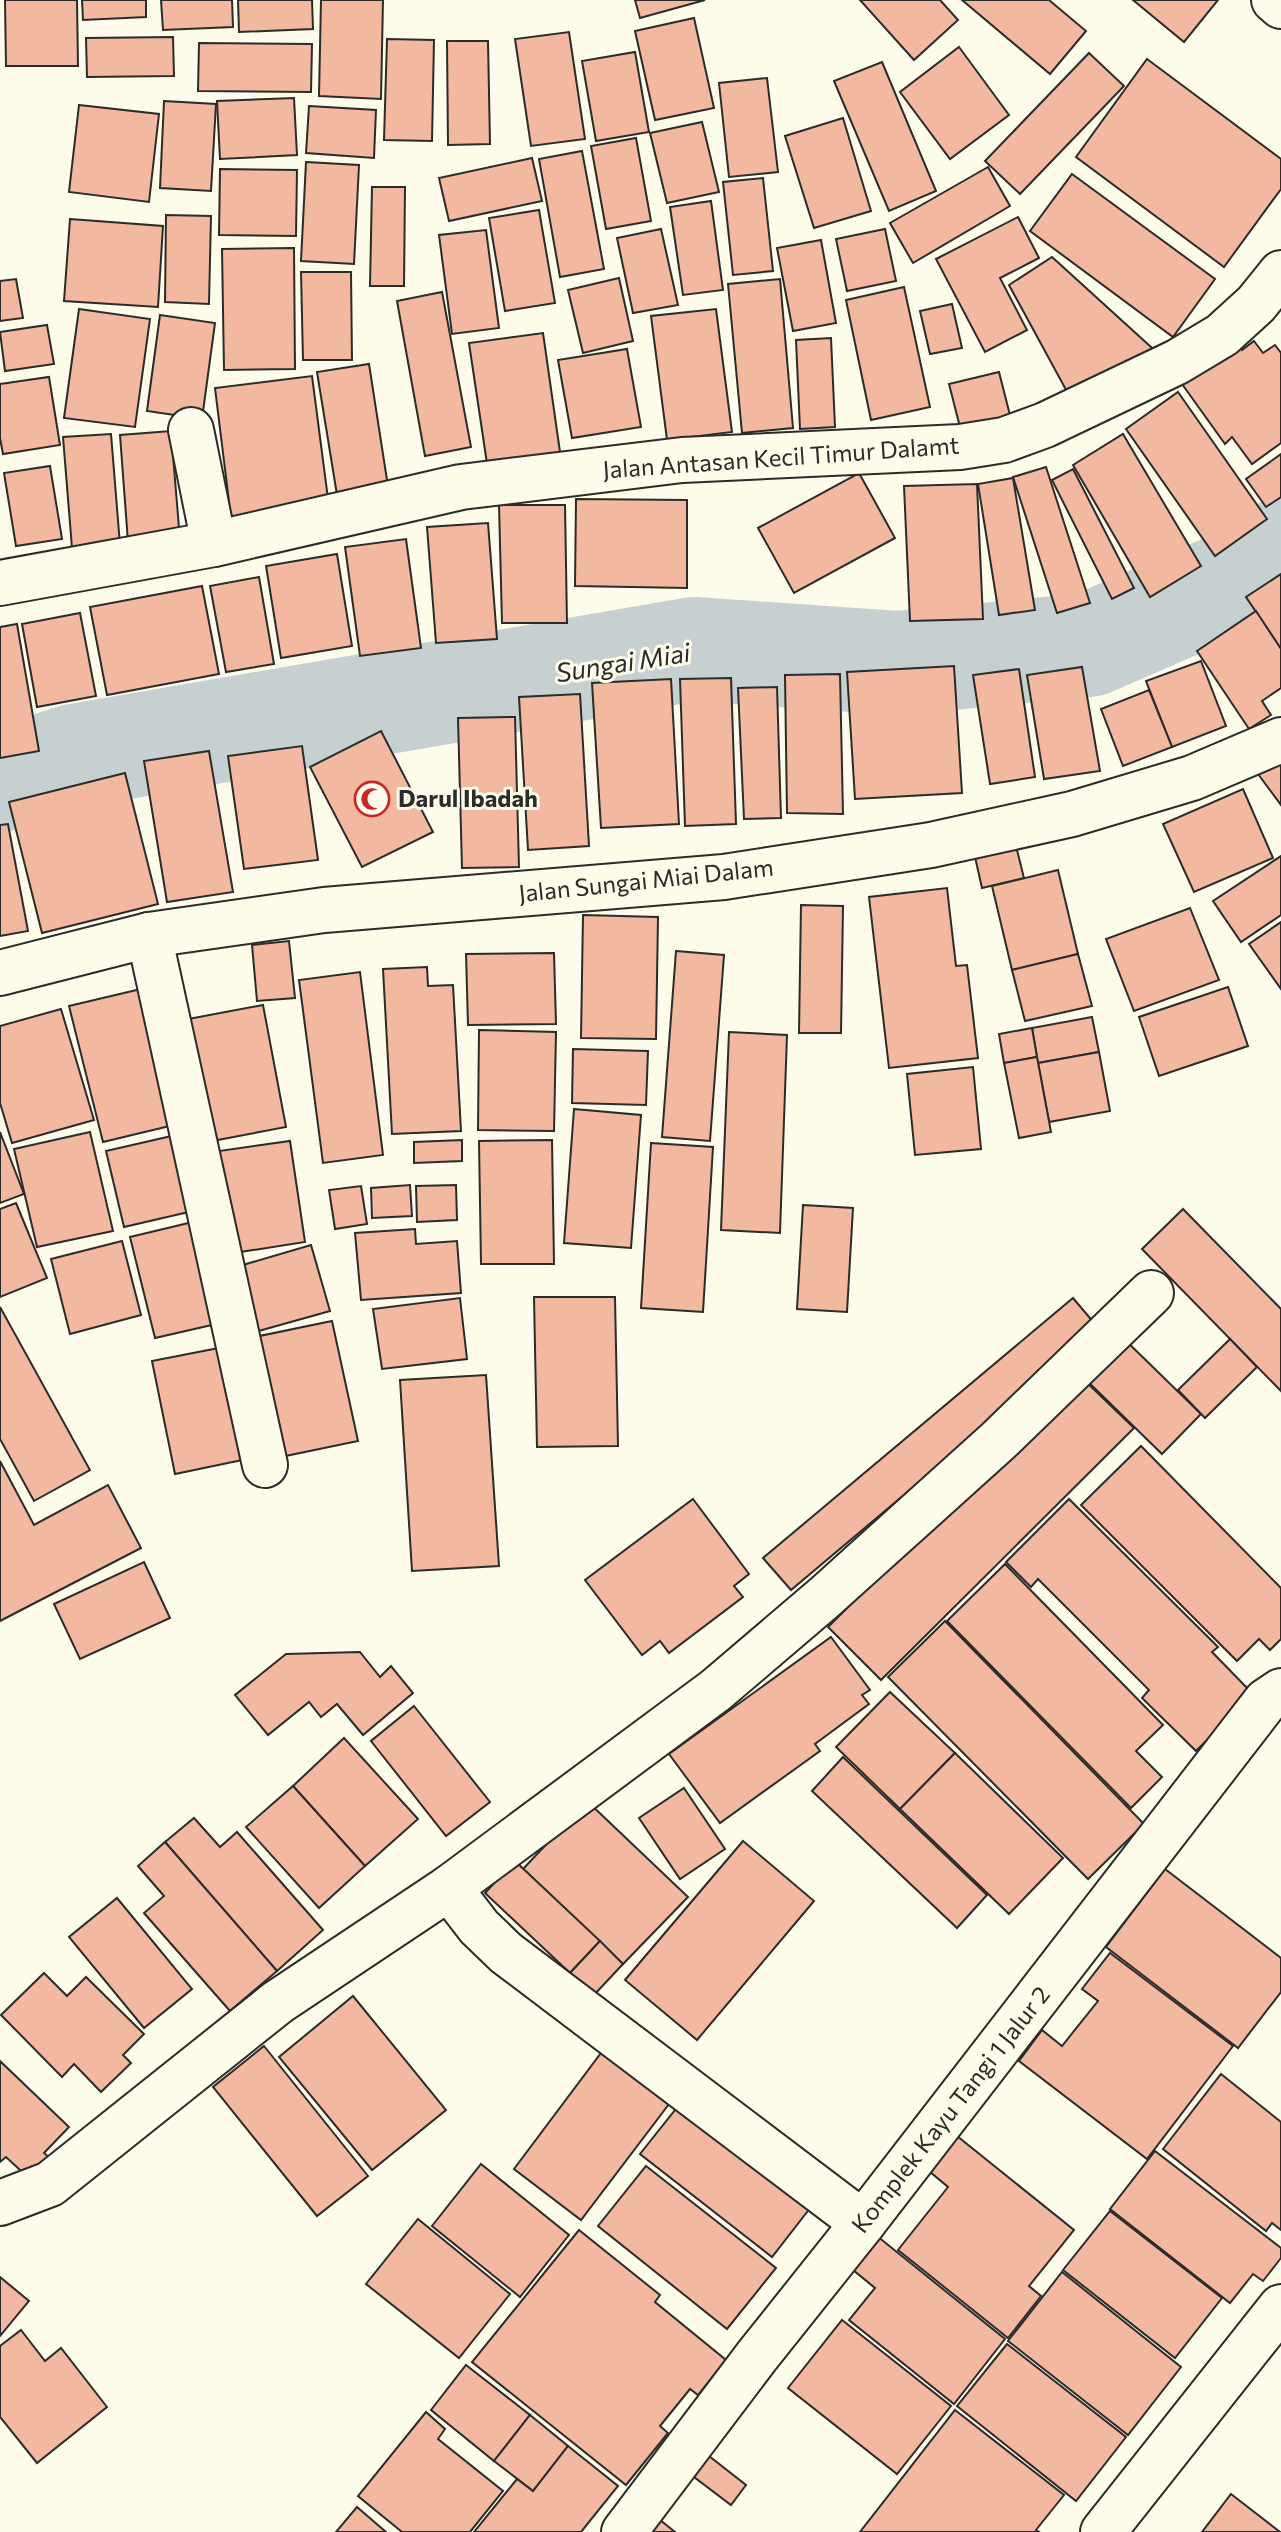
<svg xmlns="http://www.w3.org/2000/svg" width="1281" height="2532" font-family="Commissioner,sans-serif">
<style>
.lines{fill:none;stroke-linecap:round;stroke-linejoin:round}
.river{stroke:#c7d0d0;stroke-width:104}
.building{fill:#f2b8a0;stroke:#2b2b2b;stroke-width:2}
.minor-casing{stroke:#2b2b2b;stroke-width:48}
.tertiary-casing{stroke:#2b2b2b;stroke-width:48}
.minor{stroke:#fdfbea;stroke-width:44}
.tertiary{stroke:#fdfbea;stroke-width:44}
.labels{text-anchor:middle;stroke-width:6;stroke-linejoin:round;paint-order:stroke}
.street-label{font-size:24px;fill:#2b2b2b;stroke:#fdfbea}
.poi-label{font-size:24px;font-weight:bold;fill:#2b2b2b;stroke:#fdfbea;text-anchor:start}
.water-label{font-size:26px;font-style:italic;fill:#2b2b2b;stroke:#fdfbea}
</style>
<rect width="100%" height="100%" fill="#fdfbea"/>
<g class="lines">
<!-- river -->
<polyline class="river" points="0,780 74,756 694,649 897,663 1089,645 1229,584 1281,550"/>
</g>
<!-- building -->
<g class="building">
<polygon points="5,0 77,0 78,66 6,66"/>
<polygon points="82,0 146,0 146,17 83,20"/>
<polygon points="161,0 232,0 233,27 163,30"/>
<polygon points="238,0 312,0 313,29 239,32"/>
<polygon points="321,0 383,0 381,99 319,96"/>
<polygon points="635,0 705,0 640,18"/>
<polygon points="860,0 940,0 958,20 914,60"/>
<polygon points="962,0 1049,0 1086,31 1050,74"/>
<polygon points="1133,0 1218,0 1184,42"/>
<polygon points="694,18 714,108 655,120 635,31"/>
<polygon points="569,32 585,139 531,146 515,39"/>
<polygon points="173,37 174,76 87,77 86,38"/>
<polygon points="387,39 434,40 432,141 384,140"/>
<polygon points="447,41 488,41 490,144 448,145"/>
<polygon points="199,43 312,44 311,92 198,91"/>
<polygon points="959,47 1009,115 950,159 900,92"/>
<polygon points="635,52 649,132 596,141 582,61"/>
<polygon points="1089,53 1124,86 1020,194 985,161"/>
<polygon points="1147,59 1281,159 1281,189 1224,267 1076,157"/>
<polygon points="882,62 936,191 889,211 834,81"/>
<polygon points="767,78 778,172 729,177 719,83"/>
<polygon points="294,98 297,155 220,159 217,101"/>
<polygon points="164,101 216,104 211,191 160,188"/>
<polygon points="79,105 159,114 149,202 69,192"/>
<polygon points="309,106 376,110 374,158 306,153"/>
<polygon points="843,118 871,211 814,228 785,136"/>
<polygon points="702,122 719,192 667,203 650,133"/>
<polygon points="636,138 651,221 606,229 591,146"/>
<polygon points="582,151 604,269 560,277 539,159"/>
<polygon points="532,158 542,201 449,221 439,178"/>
<polygon points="306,162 359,165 354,264 301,261"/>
<polygon points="988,167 1010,206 913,263 890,223"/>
<polygon points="220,169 297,170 296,236 219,235"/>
<polygon points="1072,174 1215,279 1173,337 1030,231"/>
<polygon points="763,178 773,271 733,275 723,182"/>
<polygon points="372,187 405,187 404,286 370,286"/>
<polygon points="711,201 723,290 683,295 670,207"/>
<polygon points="539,210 555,303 505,311 489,218"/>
<polygon points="166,215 211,216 209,304 165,302"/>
<polygon points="1018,217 1039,258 1000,278 1027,330 985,352 936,259"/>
<polygon points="70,219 163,226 158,307 64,301"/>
<polygon points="661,229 678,305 633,313 617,238"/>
<polygon points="885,229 896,281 847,291 836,239"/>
<polygon points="486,230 499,328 452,334 439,235"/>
<polygon points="821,240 836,323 793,331 777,248"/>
<polygon points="294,248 295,369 224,370 222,249"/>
<polygon points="1052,257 1162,357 1071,399 1009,285"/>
<polygon points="301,272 351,272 352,360 303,360"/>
<polygon points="619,278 633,341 583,353 568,290"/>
<polygon points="16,279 23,318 0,321 0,281"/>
<polygon points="780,279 793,428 742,433 728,284"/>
<polygon points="904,287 930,407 871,420 846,300"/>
<polygon points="442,292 471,447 425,456 397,301"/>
<polygon points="952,304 962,348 930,354 920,311"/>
<polygon points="79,309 150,319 135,427 64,418"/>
<polygon points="716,309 732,432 667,440 651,316"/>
<polygon points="160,315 215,323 202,419 147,411"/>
<polygon points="47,325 54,364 5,371 0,332"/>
<polygon points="543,333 562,466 489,477 469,343"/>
<polygon points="831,338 835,427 800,429 796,340"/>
<polygon points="1254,341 1263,353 1275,345 1281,353 1281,443 1252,464 1232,437 1225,444 1182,384 1238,343 1242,350"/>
<polygon points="627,349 641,427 572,438 558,360"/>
<polygon points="369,364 389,493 338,501 317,372"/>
<polygon points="999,372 1012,423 962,435 949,384"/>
<polygon points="312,376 330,514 232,526 215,388"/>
<polygon points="49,377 60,445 3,454 0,438 0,384"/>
<polygon points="1178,392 1267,519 1215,556 1126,429"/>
<polygon points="171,431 180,540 128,542 120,435"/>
<polygon points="111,434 120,545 72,548 63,437"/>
<polygon points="1123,434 1201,566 1150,597 1073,465"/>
<polygon points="1281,454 1281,497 1266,507 1246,479"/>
<polygon points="50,466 62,539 16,546 4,473"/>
<polygon points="1046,467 1090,603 1057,613 1013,477"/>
<polygon points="1073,469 1134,588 1112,599 1052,480"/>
<polygon points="859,473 895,538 794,593 758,528"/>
<polygon points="1013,478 1035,610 999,615 978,484"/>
<polygon points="977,484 983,619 910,621 904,486"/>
<polygon points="576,499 687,500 687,588 575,586"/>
<polygon points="499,505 565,505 567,623 502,623"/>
<polygon points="488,523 497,639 436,643 427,527"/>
<polygon points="406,539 421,648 360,656 345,547"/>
<polygon points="337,554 352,646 281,658 266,566"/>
<polygon points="1281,574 1281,649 1246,597"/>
<polygon points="259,577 274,664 226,672 210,586"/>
<polygon points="202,586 219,674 107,695 90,607"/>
<polygon points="1256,611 1281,649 1281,688 1262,701 1271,715 1249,729 1197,651"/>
<polygon points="80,613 96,696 37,707 22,624"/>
<polygon points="17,624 39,751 0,758 0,627"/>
<polygon points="1201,661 1226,726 1172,747 1146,681"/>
<polygon points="954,666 962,793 855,799 847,672"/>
<polygon points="1082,667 1100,771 1044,779 1027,675"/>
<polygon points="1019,669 1035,777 990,784 973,675"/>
<polygon points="840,674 843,814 787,813 785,675"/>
<polygon points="731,678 736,824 685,826 680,679"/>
<polygon points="671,679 679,824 601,828 592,683"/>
<polygon points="777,687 781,818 744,819 738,688"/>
<polygon points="1149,690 1172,747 1123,766 1101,709"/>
<polygon points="580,694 589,846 528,850 519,697"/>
<polygon points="515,717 519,867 462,868 458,718"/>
<polygon points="381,731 433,832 362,867 310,767"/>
<polygon points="302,746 318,860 244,869 228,756"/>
<polygon points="209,751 233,892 167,902 144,761"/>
<polygon points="1281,757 1281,805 1258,774"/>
<polygon points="125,773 158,904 42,933 9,802"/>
<polygon points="1243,789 1273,858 1194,892 1163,824"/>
<polygon points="8,824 28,931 0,936 0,825"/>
<polygon points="1014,838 1024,878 982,888 973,848"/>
<polygon points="1281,856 1281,915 1241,942 1213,901"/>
<polygon points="1058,870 1078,954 1012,970 992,886"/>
<polygon points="947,888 956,966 967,965 978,1058 889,1068 869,897"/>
<polygon points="801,905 843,906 841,1033 799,1033"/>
<polygon points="1190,908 1219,980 1134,1011 1106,939"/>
<polygon points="583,915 658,917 656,1039 581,1038"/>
<polygon points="1281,922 1281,989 1249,944"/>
<polygon points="289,941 295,998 257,1001 252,945"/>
<polygon points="676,951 724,955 710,1141 662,1137"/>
<polygon points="554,953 556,1024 468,1025 466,954"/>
<polygon points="1078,954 1092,1006 1025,1021 1012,970"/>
<polygon points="427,967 428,986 453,985 461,1131 392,1134 383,969"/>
<polygon points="360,972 383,1155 323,1163 299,980"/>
<polygon points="1228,987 1248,1046 1159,1076 1139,1017"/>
<polygon points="145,988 178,1124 103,1142 69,1006"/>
<polygon points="263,1005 286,1127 207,1142 183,1020"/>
<polygon points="61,1009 94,1120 12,1143 0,1103 0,1026"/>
<polygon points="1092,1017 1099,1052 1038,1063 1032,1028"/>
<polygon points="1032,1028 1037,1057 1004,1063 999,1034"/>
<polygon points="479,1030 556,1032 554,1131 478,1130"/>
<polygon points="729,1032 787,1035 780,1233 721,1230"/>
<polygon points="573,1049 648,1051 646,1105 572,1103"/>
<polygon points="1099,1052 1110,1111 1049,1122 1038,1063"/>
<polygon points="1037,1057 1051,1132 1019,1138 1004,1063"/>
<polygon points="973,1067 981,1149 915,1155 907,1074"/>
<polygon points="574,1109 641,1115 631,1248 564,1243"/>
<polygon points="0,1132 24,1194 0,1203"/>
<polygon points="90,1132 113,1231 37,1247 14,1149"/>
<polygon points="176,1135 193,1211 124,1227 106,1151"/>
<polygon points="462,1140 462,1161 414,1163 414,1142"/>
<polygon points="552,1140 554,1264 481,1264 479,1141"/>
<polygon points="290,1141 305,1242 234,1253 219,1151"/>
<polygon points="651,1143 713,1147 703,1312 641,1308"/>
<polygon points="410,1185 412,1216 372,1218 371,1188"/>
<polygon points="456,1185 457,1220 417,1222 416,1186"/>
<polygon points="361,1186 367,1224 335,1229 329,1190"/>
<polygon points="16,1203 47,1278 0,1297 0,1209"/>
<polygon points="803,1205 853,1208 847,1312 797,1309"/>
<polygon points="1183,1209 1281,1309 1281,1391 1142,1249"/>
<polygon points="201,1220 225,1322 155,1338 130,1237"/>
<polygon points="415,1229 416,1244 457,1241 461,1293 361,1300 355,1233"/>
<polygon points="122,1241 141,1315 70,1334 51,1259"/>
<polygon points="311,1245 330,1311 255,1332 236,1267"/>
<polygon points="534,1297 615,1297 618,1446 537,1447"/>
<polygon points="460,1298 467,1359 382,1369 373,1309"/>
<polygon points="1073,1298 1100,1330 791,1590 763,1558"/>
<polygon points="0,1307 90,1470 34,1501 0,1439"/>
<polygon points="332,1321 358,1441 271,1459 245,1339"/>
<polygon points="1118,1333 1201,1414 1162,1454 1078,1372"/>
<polygon points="1230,1339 1257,1367 1205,1418 1178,1390"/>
<polygon points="229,1346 252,1458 175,1474 152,1361"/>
<polygon points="486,1375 499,1566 412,1571 400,1380"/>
<polygon points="1080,1376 1134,1428 881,1680 828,1627"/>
<polygon points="1141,1446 1281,1588 1281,1639 1270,1650 1259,1639 1237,1661 1081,1505"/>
<polygon points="0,1461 34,1525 108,1485 141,1548 0,1621"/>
<polygon points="693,1499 749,1574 734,1586 743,1597 669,1653 660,1641 642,1655 585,1580"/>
<polygon points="1069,1499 1218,1647 1212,1652 1253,1694 1196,1751 1142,1698 1149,1690 1038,1579 1031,1587 1006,1562"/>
<polygon points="144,1562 170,1618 80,1659 54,1604"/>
<polygon points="1005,1564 1163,1725 1136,1751 1162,1777 1131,1808 947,1621"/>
<polygon points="945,1621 1144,1824 1088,1879 888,1677"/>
<polygon points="831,1637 870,1690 862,1695 869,1704 815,1744 820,1751 720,1823 669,1754"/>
<polygon points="360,1652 380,1677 391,1666 413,1693 363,1735 337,1704 321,1717 309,1702 268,1735 235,1695 286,1654"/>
<polygon points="890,1692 955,1753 900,1809 836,1747"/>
<polygon points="414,1706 490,1802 446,1836 371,1741"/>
<polygon points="344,1738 418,1819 365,1866 293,1786"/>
<polygon points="955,1753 1063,1858 1009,1914 900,1809"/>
<polygon points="843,1757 987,1895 957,1928 812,1791"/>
<polygon points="293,1786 365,1866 319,1908 246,1827"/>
<polygon points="684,1788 725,1849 680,1879 639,1818"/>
<polygon points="587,1801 688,1897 623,1964 523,1869"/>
<polygon points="194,1818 220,1847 237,1832 323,1930 277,1971 165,1842"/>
<polygon points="743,1841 814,1901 697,2040 625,1980"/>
<polygon points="165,1842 277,1971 230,2011 144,1913 164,1896 138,1866"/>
<polygon points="515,1861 600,1941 570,1973 485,1893"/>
<polygon points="1165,1869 1281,1958 1281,1992 1238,2048 1106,1947"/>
<polygon points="117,1898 192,1989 144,2028 69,1937"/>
<polygon points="600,1941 623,1964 593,1996 570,1973"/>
<polygon points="1110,1953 1233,2046 1147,2159 1019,2061 1042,2030 1062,2046 1098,2001 1082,1989"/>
<polygon points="44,1973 67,1996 86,1977 144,2034 123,2055 131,2063 101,2092 74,2064 62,2077 1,2015"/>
<polygon points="353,1996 446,2110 372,2170 279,2057"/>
<polygon points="264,2046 368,2176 317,2216 213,2087"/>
<polygon points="601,2053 669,2104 581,2220 514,2169"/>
<polygon points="0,2061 69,2127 44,2153 52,2160 32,2181 6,2157 0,2162"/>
<polygon points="1221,2074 1281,2122 1281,2230 1272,2223 1266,2231 1163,2149"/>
<polygon points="683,2100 814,2203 772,2257 640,2154"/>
<polygon points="957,2136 1074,2230 1029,2286 1041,2296 1008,2338 898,2250 948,2187 929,2171"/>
<polygon points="1155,2151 1281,2248 1281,2258 1263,2281 1253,2274 1230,2303 1110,2209"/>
<polygon points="481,2164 569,2235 520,2297 432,2226"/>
<polygon points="646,2166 776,2268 727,2329 598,2226"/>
<polygon points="1110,2211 1222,2298 1175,2358 1063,2270"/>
<polygon points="418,2219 510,2294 459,2358 366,2284"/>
<polygon points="579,2230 660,2295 655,2302 726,2360 698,2395 690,2389 660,2426 668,2433 626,2485 472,2362"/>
<polygon points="872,2232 1005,2339 954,2404 849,2320 875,2288 847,2265"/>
<polygon points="1062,2272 1181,2367 1128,2435 1008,2341"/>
<polygon points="0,2277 29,2301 0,2336"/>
<polygon points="842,2320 951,2406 897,2474 788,2388"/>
<polygon points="21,2330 45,2361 61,2348 107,2407 37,2463 0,2417 0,2346"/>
<polygon points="1007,2344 1126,2437 1076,2501 957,2406"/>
<polygon points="466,2365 530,2415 494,2461 431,2410"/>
<polygon points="955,2410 1064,2495 1036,2530 1039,2532 860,2532"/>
<polygon points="426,2412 445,2429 438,2439 503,2491 470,2532 402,2532 358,2496"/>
<polygon points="530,2415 568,2446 533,2491 494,2461"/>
<polygon points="568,2446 618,2486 581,2532 474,2532 517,2479 533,2491"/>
<polygon points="709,2456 746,2485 731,2505 694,2477"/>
<polygon points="1231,2494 1280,2532 1202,2532"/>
<polygon points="357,2507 386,2532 336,2532"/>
<polygon points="654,2515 675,2532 640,2532"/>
</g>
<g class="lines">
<!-- minor casing -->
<g class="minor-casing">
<g id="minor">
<polyline points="1274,0 1281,6"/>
<polyline points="191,430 214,544"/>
<polyline points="0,583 214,544 461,487 682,460 960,447 1004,440 1045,425 1177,362 1222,335 1256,304 1281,273"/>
<polyline points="149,935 265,1465"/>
<polyline points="0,2203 50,2184 278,2002 449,1888"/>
<polyline points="863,2223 506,1953 479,1927 449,1888 716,1690 825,1597 998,1441 1151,1293"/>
<polyline points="624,2532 757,2356 863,2223 1266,1701 1281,1691"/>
<polyline points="1103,2532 1281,2307"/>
</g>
</g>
<!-- tertiary casing -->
<g class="tertiary-casing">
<polyline id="tertiary" points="0,973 149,935 324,910 724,877 931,845 1072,814 1192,778 1281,740"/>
</g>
<!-- minor -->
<use href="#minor" class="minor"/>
<!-- tertiary -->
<use href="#tertiary" class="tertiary"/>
</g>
<!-- icons -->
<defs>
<g id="mosque-ring" transform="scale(1.8)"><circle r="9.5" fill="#fdfbea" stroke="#c62828" stroke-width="1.5"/><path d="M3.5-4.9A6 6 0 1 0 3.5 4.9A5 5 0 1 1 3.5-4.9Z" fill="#c62828"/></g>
</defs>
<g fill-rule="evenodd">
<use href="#mosque-ring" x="372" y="799"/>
</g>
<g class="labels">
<!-- street labels -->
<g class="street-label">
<text transform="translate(781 458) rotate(-4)" y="8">Jalan Antasan Kecil Timur Dalamt</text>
<text transform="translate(646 881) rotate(-6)" y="8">Jalan Sungai Miai Dalam</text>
<text transform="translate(951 2110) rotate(-52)" y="8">Komplek Kayu Tangi 1 Jalur 2</text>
</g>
<!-- poi labels -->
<g class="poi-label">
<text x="398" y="807">Darul Ibadah</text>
</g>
<!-- water labels -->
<g class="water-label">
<text transform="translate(623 663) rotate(-9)" y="9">Sungai Miai</text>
</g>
</g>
</svg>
